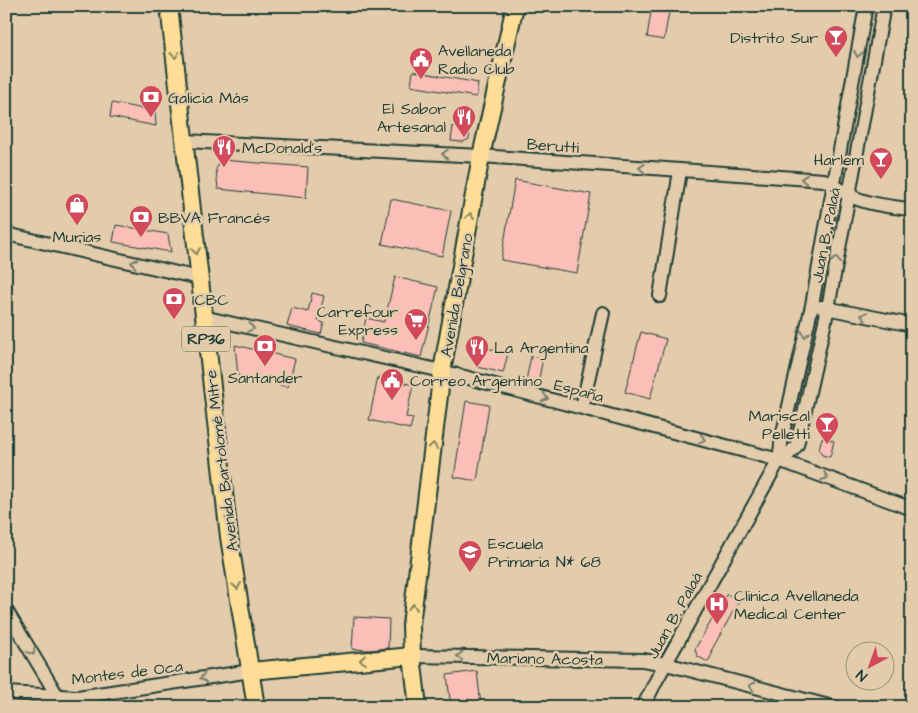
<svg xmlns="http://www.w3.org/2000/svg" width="918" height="713" font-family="'Architects Daughter',sans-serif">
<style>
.building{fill:#fbbfb7;stroke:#1f3d34}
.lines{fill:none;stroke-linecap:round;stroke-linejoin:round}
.minor-casing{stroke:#1f3d34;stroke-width:16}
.major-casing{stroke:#1f3d34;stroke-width:20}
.minor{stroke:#e3ccac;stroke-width:12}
.major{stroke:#fede96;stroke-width:16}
.oneway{stroke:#777d6a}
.oneway2{stroke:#838560}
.labels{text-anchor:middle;stroke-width:5;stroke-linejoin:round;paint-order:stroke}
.shield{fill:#e3ccac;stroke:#5a6858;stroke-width:1}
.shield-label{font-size:15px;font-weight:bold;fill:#1f3d34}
.poi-label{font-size:16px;fill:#1f3d34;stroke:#e3ccac;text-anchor:start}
.street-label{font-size:16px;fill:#1f3d34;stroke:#e3ccac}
</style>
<rect width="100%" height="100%" fill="#e3ccac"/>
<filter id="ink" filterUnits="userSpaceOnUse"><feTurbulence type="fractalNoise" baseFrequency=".02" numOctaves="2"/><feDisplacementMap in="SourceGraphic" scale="10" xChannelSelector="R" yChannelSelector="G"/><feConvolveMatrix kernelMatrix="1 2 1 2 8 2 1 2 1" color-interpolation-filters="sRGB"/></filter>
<g filter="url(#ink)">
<!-- building -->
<g class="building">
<polygon points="652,6 670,6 664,40 647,37"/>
<polygon points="413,71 478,83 476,97 411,86"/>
<polygon points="112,103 155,111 156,126 110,117"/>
<polygon points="453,126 470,128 469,139 463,142 451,141"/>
<polygon points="222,160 308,167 306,198 218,189 216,169"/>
<polygon points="515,180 591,194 577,273 501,260"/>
<polygon points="391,199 451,211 442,256 382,244"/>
<polygon points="116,225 168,234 171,252 113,242"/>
<polygon points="395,277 438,287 421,357 361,343 366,318 384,322"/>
<polygon points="312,293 324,296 318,321 324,323 321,334 287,326 292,308 308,312"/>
<polygon points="641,332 666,339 650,399 625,392"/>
<polygon points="235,345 295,359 288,387 238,376"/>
<polygon points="478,346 508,353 503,373 478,367 475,362"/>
<polygon points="531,356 543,358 538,383 526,381"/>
<polygon points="378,377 413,385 406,417 413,418 410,429 369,420"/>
<polygon points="466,401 489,405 477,481 454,477"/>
<polygon points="822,438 834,441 830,457 822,455 819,448"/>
<polygon points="727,594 739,601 711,651 713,652 708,662 697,656 695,649"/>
<polygon points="354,617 389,619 388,648 369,650 352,649"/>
<polygon points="477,671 481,706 451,707 447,675"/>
</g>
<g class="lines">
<!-- minor casing -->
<g class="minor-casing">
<g id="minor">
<path d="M 185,141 L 481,156 L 824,180 C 833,184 840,190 849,195 C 867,205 892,206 912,210"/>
<polyline points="6,234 199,278"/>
<polyline points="660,296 680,171"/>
<polyline points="821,307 912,325"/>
<polyline points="203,317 442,371 779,460 912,509"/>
<polyline points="582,407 603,313"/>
<polyline points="779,460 791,452 797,445 828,308 884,6"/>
<polyline points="6,610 64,707"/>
<polyline points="412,656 643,660 666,664 833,707"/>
<polyline points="6,693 78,697 251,671"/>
<polyline points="643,707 657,679 779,460 782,437 812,305 866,6"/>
</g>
</g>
<!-- major casing -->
<g class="major-casing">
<g id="major">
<polyline points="169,6 229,537 256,707"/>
<polyline points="251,671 412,656"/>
<polyline points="418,707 412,656 411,625 442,371 481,156 515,6"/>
</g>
</g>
<!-- minor -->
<use href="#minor" class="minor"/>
<!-- major -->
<use href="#major" class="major"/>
</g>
<!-- one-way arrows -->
<defs><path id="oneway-chevron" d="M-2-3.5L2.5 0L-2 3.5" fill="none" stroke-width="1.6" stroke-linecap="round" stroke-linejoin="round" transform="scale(1.25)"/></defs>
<g class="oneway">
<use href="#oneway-chevron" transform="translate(858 54) rotate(100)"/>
<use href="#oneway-chevron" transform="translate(445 154) rotate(-177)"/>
<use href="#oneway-chevron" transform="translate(642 168) rotate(-176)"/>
<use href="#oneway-chevron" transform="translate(804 179) rotate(-176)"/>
<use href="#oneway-chevron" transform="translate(836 260) rotate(-79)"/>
<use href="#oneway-chevron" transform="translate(134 263) rotate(-167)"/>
<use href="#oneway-chevron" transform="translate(864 316) rotate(-169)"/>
<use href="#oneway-chevron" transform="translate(251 328) rotate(13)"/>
<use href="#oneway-chevron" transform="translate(805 334) rotate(103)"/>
<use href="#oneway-chevron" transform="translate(545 398) rotate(14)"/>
<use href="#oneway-chevron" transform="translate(702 439) rotate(15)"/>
<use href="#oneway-chevron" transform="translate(825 477) rotate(20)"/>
<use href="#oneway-chevron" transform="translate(32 652) rotate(59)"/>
<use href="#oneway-chevron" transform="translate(460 656) rotate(-179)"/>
<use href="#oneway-chevron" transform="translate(203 678) rotate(171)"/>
<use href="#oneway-chevron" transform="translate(752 686) rotate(-166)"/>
</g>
<g class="oneway2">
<use href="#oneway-chevron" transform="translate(175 55) rotate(83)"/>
<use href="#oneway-chevron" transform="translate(470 216) rotate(-80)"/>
<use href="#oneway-chevron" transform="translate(196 251) rotate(84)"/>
<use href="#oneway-chevron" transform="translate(433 446) rotate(-83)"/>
<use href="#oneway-chevron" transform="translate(237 586) rotate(81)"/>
<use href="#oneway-chevron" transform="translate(413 607) rotate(-83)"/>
<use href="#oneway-chevron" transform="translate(363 660) rotate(174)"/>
</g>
</g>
<!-- icons -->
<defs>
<g id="bar-pin" transform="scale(1.25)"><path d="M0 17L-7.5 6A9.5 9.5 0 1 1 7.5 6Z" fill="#d1495b" stroke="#e3ccac"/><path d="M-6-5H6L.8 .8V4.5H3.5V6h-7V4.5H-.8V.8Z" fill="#fff"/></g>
<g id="civic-pin" transform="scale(1.25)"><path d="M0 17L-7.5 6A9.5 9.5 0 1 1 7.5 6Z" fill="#d1495b" stroke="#e3ccac"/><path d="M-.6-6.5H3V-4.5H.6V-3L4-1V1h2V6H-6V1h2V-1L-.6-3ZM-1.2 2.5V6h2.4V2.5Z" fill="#fff"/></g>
<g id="bank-pin" transform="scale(1.25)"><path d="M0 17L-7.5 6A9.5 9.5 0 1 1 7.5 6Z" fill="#d1495b" stroke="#e3ccac"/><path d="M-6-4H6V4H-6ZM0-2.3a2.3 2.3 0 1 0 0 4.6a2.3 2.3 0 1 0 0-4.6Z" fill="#fff"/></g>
<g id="restaurant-pin" transform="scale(1.25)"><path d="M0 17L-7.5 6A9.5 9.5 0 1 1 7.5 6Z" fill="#d1495b" stroke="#e3ccac"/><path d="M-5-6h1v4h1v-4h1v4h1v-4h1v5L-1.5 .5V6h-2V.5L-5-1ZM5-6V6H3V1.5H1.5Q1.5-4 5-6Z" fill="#fff"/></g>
<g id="shop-pin" transform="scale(1.25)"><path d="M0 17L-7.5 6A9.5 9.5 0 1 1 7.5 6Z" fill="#d1495b" stroke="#e3ccac"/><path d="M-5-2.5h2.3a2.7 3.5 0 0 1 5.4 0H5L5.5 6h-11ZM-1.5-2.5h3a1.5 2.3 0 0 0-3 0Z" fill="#fff"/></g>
<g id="supermarket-pin" transform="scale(1.25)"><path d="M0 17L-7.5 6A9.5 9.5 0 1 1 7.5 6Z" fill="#d1495b" stroke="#e3ccac"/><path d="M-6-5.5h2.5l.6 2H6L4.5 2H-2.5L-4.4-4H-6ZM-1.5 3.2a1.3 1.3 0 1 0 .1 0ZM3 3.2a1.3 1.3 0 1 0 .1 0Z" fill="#fff"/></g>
<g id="school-pin" transform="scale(1.25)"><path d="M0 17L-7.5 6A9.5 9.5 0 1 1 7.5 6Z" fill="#d1495b" stroke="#e3ccac"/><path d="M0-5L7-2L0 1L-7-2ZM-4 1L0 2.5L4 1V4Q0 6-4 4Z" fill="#fff"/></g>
<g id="hospital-pin" transform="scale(1.25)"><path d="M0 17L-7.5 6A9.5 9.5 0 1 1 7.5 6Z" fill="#d1495b" stroke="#e3ccac"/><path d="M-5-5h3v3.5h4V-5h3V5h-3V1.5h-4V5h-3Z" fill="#fff"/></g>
</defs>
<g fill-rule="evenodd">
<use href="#bar-pin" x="836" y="37"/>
<use href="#civic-pin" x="421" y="59"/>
<use href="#bank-pin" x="151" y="97"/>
<use href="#restaurant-pin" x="464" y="117"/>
<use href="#restaurant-pin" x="224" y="147"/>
<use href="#bar-pin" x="881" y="159"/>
<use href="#shop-pin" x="77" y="205"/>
<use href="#bank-pin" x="141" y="217"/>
<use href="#bank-pin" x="174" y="299"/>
<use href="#supermarket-pin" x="416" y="320"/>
<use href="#bank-pin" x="265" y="346"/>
<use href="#restaurant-pin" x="477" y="347"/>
<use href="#civic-pin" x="392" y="380"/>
<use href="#bar-pin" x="827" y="424"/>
<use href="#school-pin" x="470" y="552"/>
<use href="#hospital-pin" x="717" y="604"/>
</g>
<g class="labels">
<!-- shield labels -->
<rect class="shield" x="182" y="326.5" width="48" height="25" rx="4"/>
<g class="shield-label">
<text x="206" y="344">RP36</text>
</g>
<!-- poi labels -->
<g class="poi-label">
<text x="818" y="43" text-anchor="end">Distrito Sur</text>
<text x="438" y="56">Avellaneda<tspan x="438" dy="18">Radio Club</tspan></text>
<text x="168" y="103">Galicia Más</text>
<text x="446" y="114" text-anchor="end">El Sabor<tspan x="446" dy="18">Artesanal</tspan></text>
<text x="242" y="153">McDonald's</text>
<text x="864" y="165" text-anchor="end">Harlem</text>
<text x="158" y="223">BBVA Francés</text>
<text x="77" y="242" text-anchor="middle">Murias</text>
<text x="192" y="305">ICBC</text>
<text x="398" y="317" text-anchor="end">Carrefour<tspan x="398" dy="18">Express</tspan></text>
<text x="494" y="353">La Argentina</text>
<text x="265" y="383" text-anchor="middle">Santander</text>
<text x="410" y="386">Correo Argentino</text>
<text x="810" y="421" text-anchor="end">Mariscal<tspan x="810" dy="18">Pelletti</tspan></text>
<text x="488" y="549">Escuela<tspan x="488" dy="18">Primaria N* 68</tspan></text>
<text x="734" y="601">Clinica Avellaneda<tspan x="734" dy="18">Medical Center</tspan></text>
</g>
<!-- street labels -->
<g class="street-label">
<text transform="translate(553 145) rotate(4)" y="6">Berutti</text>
<text transform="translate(825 235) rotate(-79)" y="6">Juan B. Palaá</text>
<text transform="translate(456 295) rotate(-80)" y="6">Avenida Belgrano</text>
<text transform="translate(579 390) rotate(15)" y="6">España</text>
<text transform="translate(221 461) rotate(-97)" y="6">Avenida Bartolomé Mitre</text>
<text transform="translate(674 615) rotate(-61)" y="6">Juan B. Palaá</text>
<text transform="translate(545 658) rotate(1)" y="6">Mariano Acosta</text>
<text transform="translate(127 672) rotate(-7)" y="6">Montes de Oca</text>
</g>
</g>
<!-- margin -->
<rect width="918" height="713" fill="none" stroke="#e3ccac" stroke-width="25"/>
<rect x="12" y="12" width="893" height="688" fill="none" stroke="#1f3d34" stroke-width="2" filter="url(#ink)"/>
<!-- north arrow -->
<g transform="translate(870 666) rotate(221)"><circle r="24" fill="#e3ccac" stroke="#95937c"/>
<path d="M0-4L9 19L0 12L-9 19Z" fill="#d1495b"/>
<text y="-8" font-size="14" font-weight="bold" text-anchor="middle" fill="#1f3d34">N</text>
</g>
</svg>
